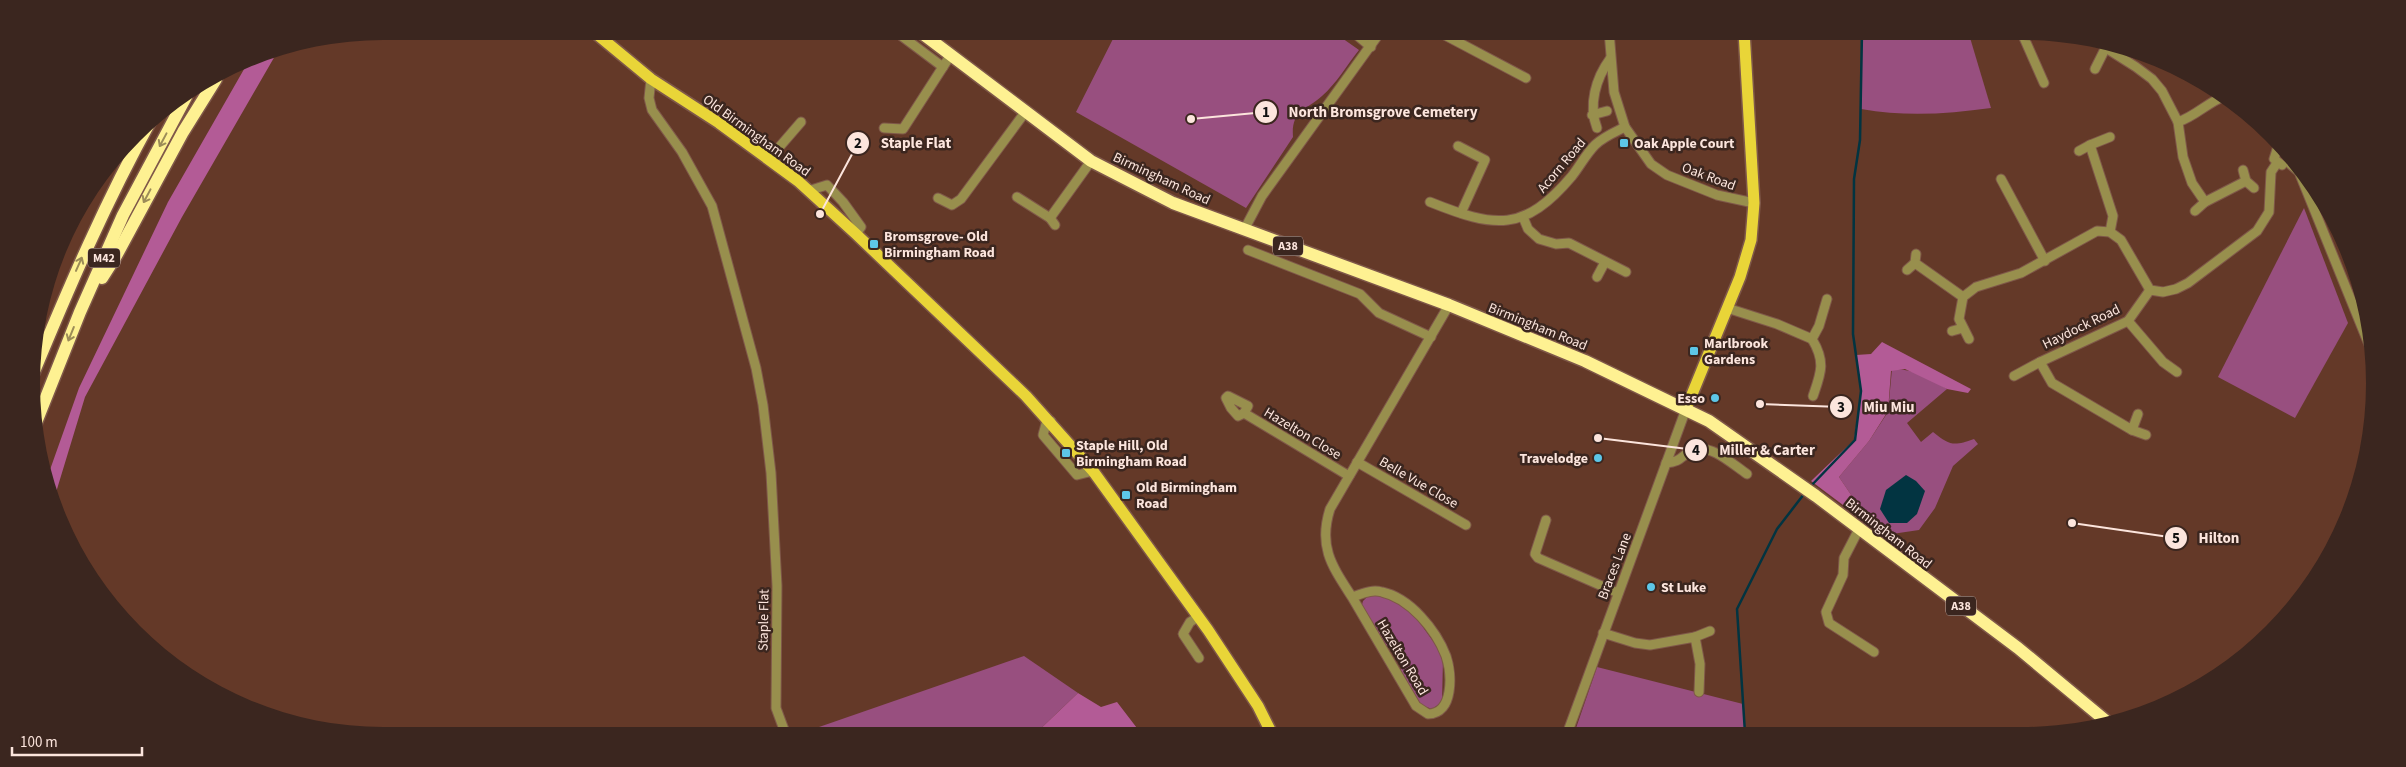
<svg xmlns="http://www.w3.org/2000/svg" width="2406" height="767" font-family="'Source Sans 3',sans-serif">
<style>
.green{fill:#984f7f}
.forest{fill:#b35b96}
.water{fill:#023441}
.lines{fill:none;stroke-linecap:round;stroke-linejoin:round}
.stream{stroke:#023441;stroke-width:2.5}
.minor-casing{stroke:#7f5849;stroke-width:11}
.major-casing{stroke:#7f5849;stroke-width:14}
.highway-casing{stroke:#7f5849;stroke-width:15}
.minor{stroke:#988f4d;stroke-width:9}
.major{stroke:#e9d538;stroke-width:11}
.highway{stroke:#fef192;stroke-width:12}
.oneway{stroke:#9c8c58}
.poi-dot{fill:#5dc7e8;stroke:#3b261f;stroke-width:2}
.labels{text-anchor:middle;stroke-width:5;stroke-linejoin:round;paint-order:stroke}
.shield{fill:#3b261f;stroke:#c2aca4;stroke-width:1}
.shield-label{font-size:12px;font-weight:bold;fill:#fce5dd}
.street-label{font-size:14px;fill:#fce5dd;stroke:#3b261f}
.poi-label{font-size:14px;font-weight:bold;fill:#fce5dd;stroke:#3b261f;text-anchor:start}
.leader{fill:none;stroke:#fce5dd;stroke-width:2}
.callout-dot{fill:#fce5dd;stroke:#3b261f;stroke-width:2}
.mark-label{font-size:15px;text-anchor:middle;font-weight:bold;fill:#111}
.callout-label{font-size:15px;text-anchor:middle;font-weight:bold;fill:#fce5dd;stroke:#3b261f;stroke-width:5;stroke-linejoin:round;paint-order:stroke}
</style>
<rect width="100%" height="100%" fill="#643928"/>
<!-- green -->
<g class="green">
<path d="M 1117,31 L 1332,31 L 1359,50 C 1347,65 1336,84 1322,96 C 1305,111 1291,111 1293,137 L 1246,208 L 1076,112 Z"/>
<path d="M 1862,31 L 1968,31 L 1991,108 C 1947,114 1906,117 1861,109 Z"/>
<polygon points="2304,208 2348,323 2295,418 2218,377"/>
<path d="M 1892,369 C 1912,368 1930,378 1947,389 L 1907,423 L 1921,442 L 1933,432 C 1950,446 1954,446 1974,439 L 1978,444 L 1953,466 L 1935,508 L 1919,530 L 1892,534 L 1862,511 L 1839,477 L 1869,441 L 1888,412 Z"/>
<polygon points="1369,595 1386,596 1412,612 1440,651 1443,659 1442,702 1432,709 1421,705 1400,671 1402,667 1391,648 1385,645 1361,608 1363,601"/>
<polygon points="1024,656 1078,693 1034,735 796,735"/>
<polygon points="1597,667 1743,704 1745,733 1574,734"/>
</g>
<!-- forest -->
<g class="forest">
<polygon points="279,49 182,217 85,397 54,499 46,481 79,388 168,202 251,57"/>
<polygon points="1882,342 1971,389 1968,393 1947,389 1905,369 1891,371 1888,411 1869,441 1839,477 1862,511 1892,534 1891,541 1811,481 1854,440 1861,391 1856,355 1871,354"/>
<polygon points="1078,693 1101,707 1117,702 1140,732 1151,734 1034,735"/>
</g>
<!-- water -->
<polygon class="water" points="1906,475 1916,481 1925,491 1917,514 1907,523 1889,523 1880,509 1886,490"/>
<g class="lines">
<!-- stream -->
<g class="stream">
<polyline points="1809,488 1855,440 1861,391 1853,334 1854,179 1860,140 1862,31"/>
<polyline points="1745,733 1737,609 1777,529 1804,494"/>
</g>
<!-- minor casing -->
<g class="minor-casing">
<g id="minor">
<polyline points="895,31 943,67"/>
<polyline points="1352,31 1371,47"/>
<polyline points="1437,31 1526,78"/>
<polyline points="1609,31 1614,92 1625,127 1651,164 1667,175 1717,195 1754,203"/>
<polyline points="2021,31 2044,83"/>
<polyline points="2106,48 2136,67 2152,79 2162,91 2178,122 2183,157 2192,183 2205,202"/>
<polyline points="2095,69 2108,43"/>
<polyline points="651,79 649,98 652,110 682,152 712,206 756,368 763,405 771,473 777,586 776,708 786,735"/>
<polyline points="1592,115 1607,111"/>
<path d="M 2178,122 C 2196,116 2208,102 2225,96"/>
<polyline points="884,128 903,129 950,56"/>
<path d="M 1597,128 C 1588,105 1596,78 1610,59"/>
<polyline points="2110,137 2090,145 2113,216 2110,232"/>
<polyline points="2279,143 2274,159 2282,165"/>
<polyline points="1458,146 1485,160 1461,213"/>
<polyline points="2079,151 2090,145"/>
<polyline points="769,159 801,122"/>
<polyline points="2289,163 2299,172 2372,352"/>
<polyline points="2243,170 2246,181 2254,188"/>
<polyline points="2001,179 2045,261"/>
<polyline points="808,191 827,185 843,202 861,227 856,234"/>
<polyline points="1017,197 1050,218 1055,225"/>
<polyline points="938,198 952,205 961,199 1026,111"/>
<path d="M 1430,202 C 1495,228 1524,233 1572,176 C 1580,166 1586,154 1595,145 C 1603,137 1615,132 1625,127"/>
<polyline points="2195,211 2205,202 2246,181"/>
<polyline points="1523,217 1528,229 1539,239 1556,244 1569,243 1626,272"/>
<polyline points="1050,218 1091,161"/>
<polyline points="1244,230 1262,196 1381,31"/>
<polyline points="1248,250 1360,294 1379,313 1431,337"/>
<polyline points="1916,254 1915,263 1963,297"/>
<polyline points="1907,270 1915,263"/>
<polyline points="1597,277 1605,262"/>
<polyline points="1727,308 1777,324 1812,339"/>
<polyline points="2128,321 2163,362 2177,372"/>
<polyline points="1952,331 1963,328"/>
<polyline points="1969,339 1959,319 1963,297 1976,287 2021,273 2097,231 2110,232 2121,240 2150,290 2163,292 2176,289 2188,283 2257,231 2269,212 2271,172 2277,163"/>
<polyline points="2040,362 2052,383 2132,430 2146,435"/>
<polyline points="2014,376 2040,362 2128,321 2150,290"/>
<path d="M 1813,396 C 1821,373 1826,362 1812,339 L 1819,326 L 1827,299"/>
<polyline points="1244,413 1248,406 1228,396 1226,398 1231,408 1238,416 1244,413 1349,476"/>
<polyline points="1051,421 1046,424 1043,435 1077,475 1093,471"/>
<polyline points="2132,430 2138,414"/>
<polyline points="1357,462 1466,525"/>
<path d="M 1666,463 C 1683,462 1681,454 1694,450 C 1712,444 1732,464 1747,474"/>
<polyline points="1546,520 1535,554 1538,558 1618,593"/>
<polyline points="1859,529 1844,558 1843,575 1826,612 1829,623 1874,652"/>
<path d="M 1352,597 L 1416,706 L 1428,714 C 1454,714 1452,674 1446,656 C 1436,630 1410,598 1382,592 C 1371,589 1362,594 1352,597 C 1332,566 1318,547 1330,509 L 1449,305"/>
<polyline points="1198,617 1190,622 1183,634 1199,658"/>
<polyline points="1603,633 1635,643 1650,645 1695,637 1700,664 1699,692"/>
<polyline points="1695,637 1710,631"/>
<polyline points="1567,734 1686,409"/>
</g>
</g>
<!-- major casing -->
<g class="major-casing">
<g id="major">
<polyline points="593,31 651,79 719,123 798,181 856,234 1026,396 1093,471 1208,630 1258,706 1272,734"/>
<polyline points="1686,409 1740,277 1751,240 1754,203 1744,31"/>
</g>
</g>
<!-- highway casing -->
<g class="highway-casing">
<g id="highway">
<polyline points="919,31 1091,161 1173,203 1449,305 1585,361 1709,421 1816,496 2018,648 2106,721"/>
<polyline points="102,278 116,256 183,132 216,79"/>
<path d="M 33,374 C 69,287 106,201 152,118"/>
<polyline points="35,425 80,312 123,215 186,97"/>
</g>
</g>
<!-- minor -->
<use href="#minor" class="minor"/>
<!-- major -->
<use href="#major" class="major"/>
<!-- highway -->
<use href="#highway" class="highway"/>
</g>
<!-- one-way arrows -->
<defs><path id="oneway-shaft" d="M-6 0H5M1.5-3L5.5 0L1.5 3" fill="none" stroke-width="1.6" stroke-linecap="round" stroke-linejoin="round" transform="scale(1.25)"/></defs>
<g class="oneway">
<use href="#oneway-shaft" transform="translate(163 140) rotate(118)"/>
<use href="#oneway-shaft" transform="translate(147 196) rotate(118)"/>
<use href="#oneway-shaft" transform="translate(79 264) rotate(-66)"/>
<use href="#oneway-shaft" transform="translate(71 334) rotate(112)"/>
</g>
<!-- markers -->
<g class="poi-dot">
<rect x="1619" y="138" width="10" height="10" rx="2.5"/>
<rect x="869" y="239" width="10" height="10" rx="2.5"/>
<rect x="1689" y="346" width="10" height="10" rx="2.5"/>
<circle cx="1715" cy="398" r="5"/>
<rect x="1061" y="448" width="10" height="10" rx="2.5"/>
<circle cx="1598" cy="458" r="5"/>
<rect x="1121" y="490" width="10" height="10" rx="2.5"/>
<circle cx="1651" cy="587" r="5"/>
</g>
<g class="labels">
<!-- shield labels -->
<g class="shield">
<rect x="1273" y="236.5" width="30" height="19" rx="4"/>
<rect x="88" y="248.5" width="32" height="19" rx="4"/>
<rect x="1946" y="596.5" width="30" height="19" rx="4"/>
</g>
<g class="shield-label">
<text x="1288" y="250">A38</text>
<text x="104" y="262">M42</text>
<text x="1961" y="610">A38</text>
</g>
<!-- street labels -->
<g class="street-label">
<text transform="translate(757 135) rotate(36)" y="5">Old Birmingham Road</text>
<text transform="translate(1561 165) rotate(-50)" y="5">Acorn Road</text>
<text transform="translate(1709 176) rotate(20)" y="5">Oak Road</text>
<text transform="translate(1162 178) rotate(25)" y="5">Birmingham Road</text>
<text transform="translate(1538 326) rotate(22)" y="5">Birmingham Road</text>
<text transform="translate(2081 326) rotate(-26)" y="5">Haydock Road</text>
<text transform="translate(1303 433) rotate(31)" y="5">Hazelton Close</text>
<text transform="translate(1419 482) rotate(30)" y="5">Belle Vue Close</text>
<text transform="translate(1889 533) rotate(38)" y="5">Birmingham Road</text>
<text transform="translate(1614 566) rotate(-69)" y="5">Braces Lane</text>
<text transform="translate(763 620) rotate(-89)" y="5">Staple Flat</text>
<text transform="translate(1403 657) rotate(59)" y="5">Hazelton Road</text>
</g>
<!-- poi labels -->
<g class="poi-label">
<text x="1634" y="148">Oak Apple Court</text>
<text x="884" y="241">Bromsgrove- Old<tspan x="884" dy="16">Birmingham Road</tspan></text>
<text x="1704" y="348">Marlbrook<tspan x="1704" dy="16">Gardens</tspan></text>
<text x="1705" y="403" text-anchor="end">Esso</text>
<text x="1076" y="450">Staple Hill, Old<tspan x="1076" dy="16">Birmingham Road</tspan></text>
<text x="1588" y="463" text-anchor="end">Travelodge</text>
<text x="1136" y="492">Old Birmingham<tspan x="1136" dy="16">Road</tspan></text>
<text x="1661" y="592">St Luke</text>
</g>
</g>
<!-- crop -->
<path d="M0 0H2406V767H0ZM383 40H2023A343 343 0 0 1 2366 383V384A343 343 0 0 1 2023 727H383A343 343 0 0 1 40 384V383A343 343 0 0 1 383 40Z" fill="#3b261f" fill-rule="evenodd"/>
<!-- callouts -->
<path class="leader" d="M1191 119L1266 112M820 214L858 143M1760 404L1841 407M1598 438L1696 450M2072 523L2176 538"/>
<g class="callout-dot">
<circle cx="1191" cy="119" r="5"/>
<circle cx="820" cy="214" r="5"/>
<circle cx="1760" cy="404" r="5"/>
<circle cx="1598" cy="438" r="5"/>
<circle cx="2072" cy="523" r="5"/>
<circle cx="1266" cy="112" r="12"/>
<circle cx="858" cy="143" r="12"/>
<circle cx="1841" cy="407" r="12"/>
<circle cx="1696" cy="450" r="12"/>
<circle cx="2176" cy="538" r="12"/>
</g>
<g class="mark-label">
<text x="1266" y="117">1</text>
<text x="858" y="148">2</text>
<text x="1841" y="412">3</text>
<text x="1696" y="455">4</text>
<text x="2176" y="543">5</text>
</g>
<g class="callout-label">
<text x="1383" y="117">North Bromsgrove Cemetery</text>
<text x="916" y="148">Staple Flat</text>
<text x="1889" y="412">Miu Miu</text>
<text x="1767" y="455">Miller &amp; Carter</text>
<text x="2219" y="543">Hilton</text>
</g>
<!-- scale -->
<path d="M12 747v8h130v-8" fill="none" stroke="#fce5dd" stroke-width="2.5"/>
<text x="20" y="747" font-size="15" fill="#fce5dd" stroke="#3b261f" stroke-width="4" paint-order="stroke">100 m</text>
</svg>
